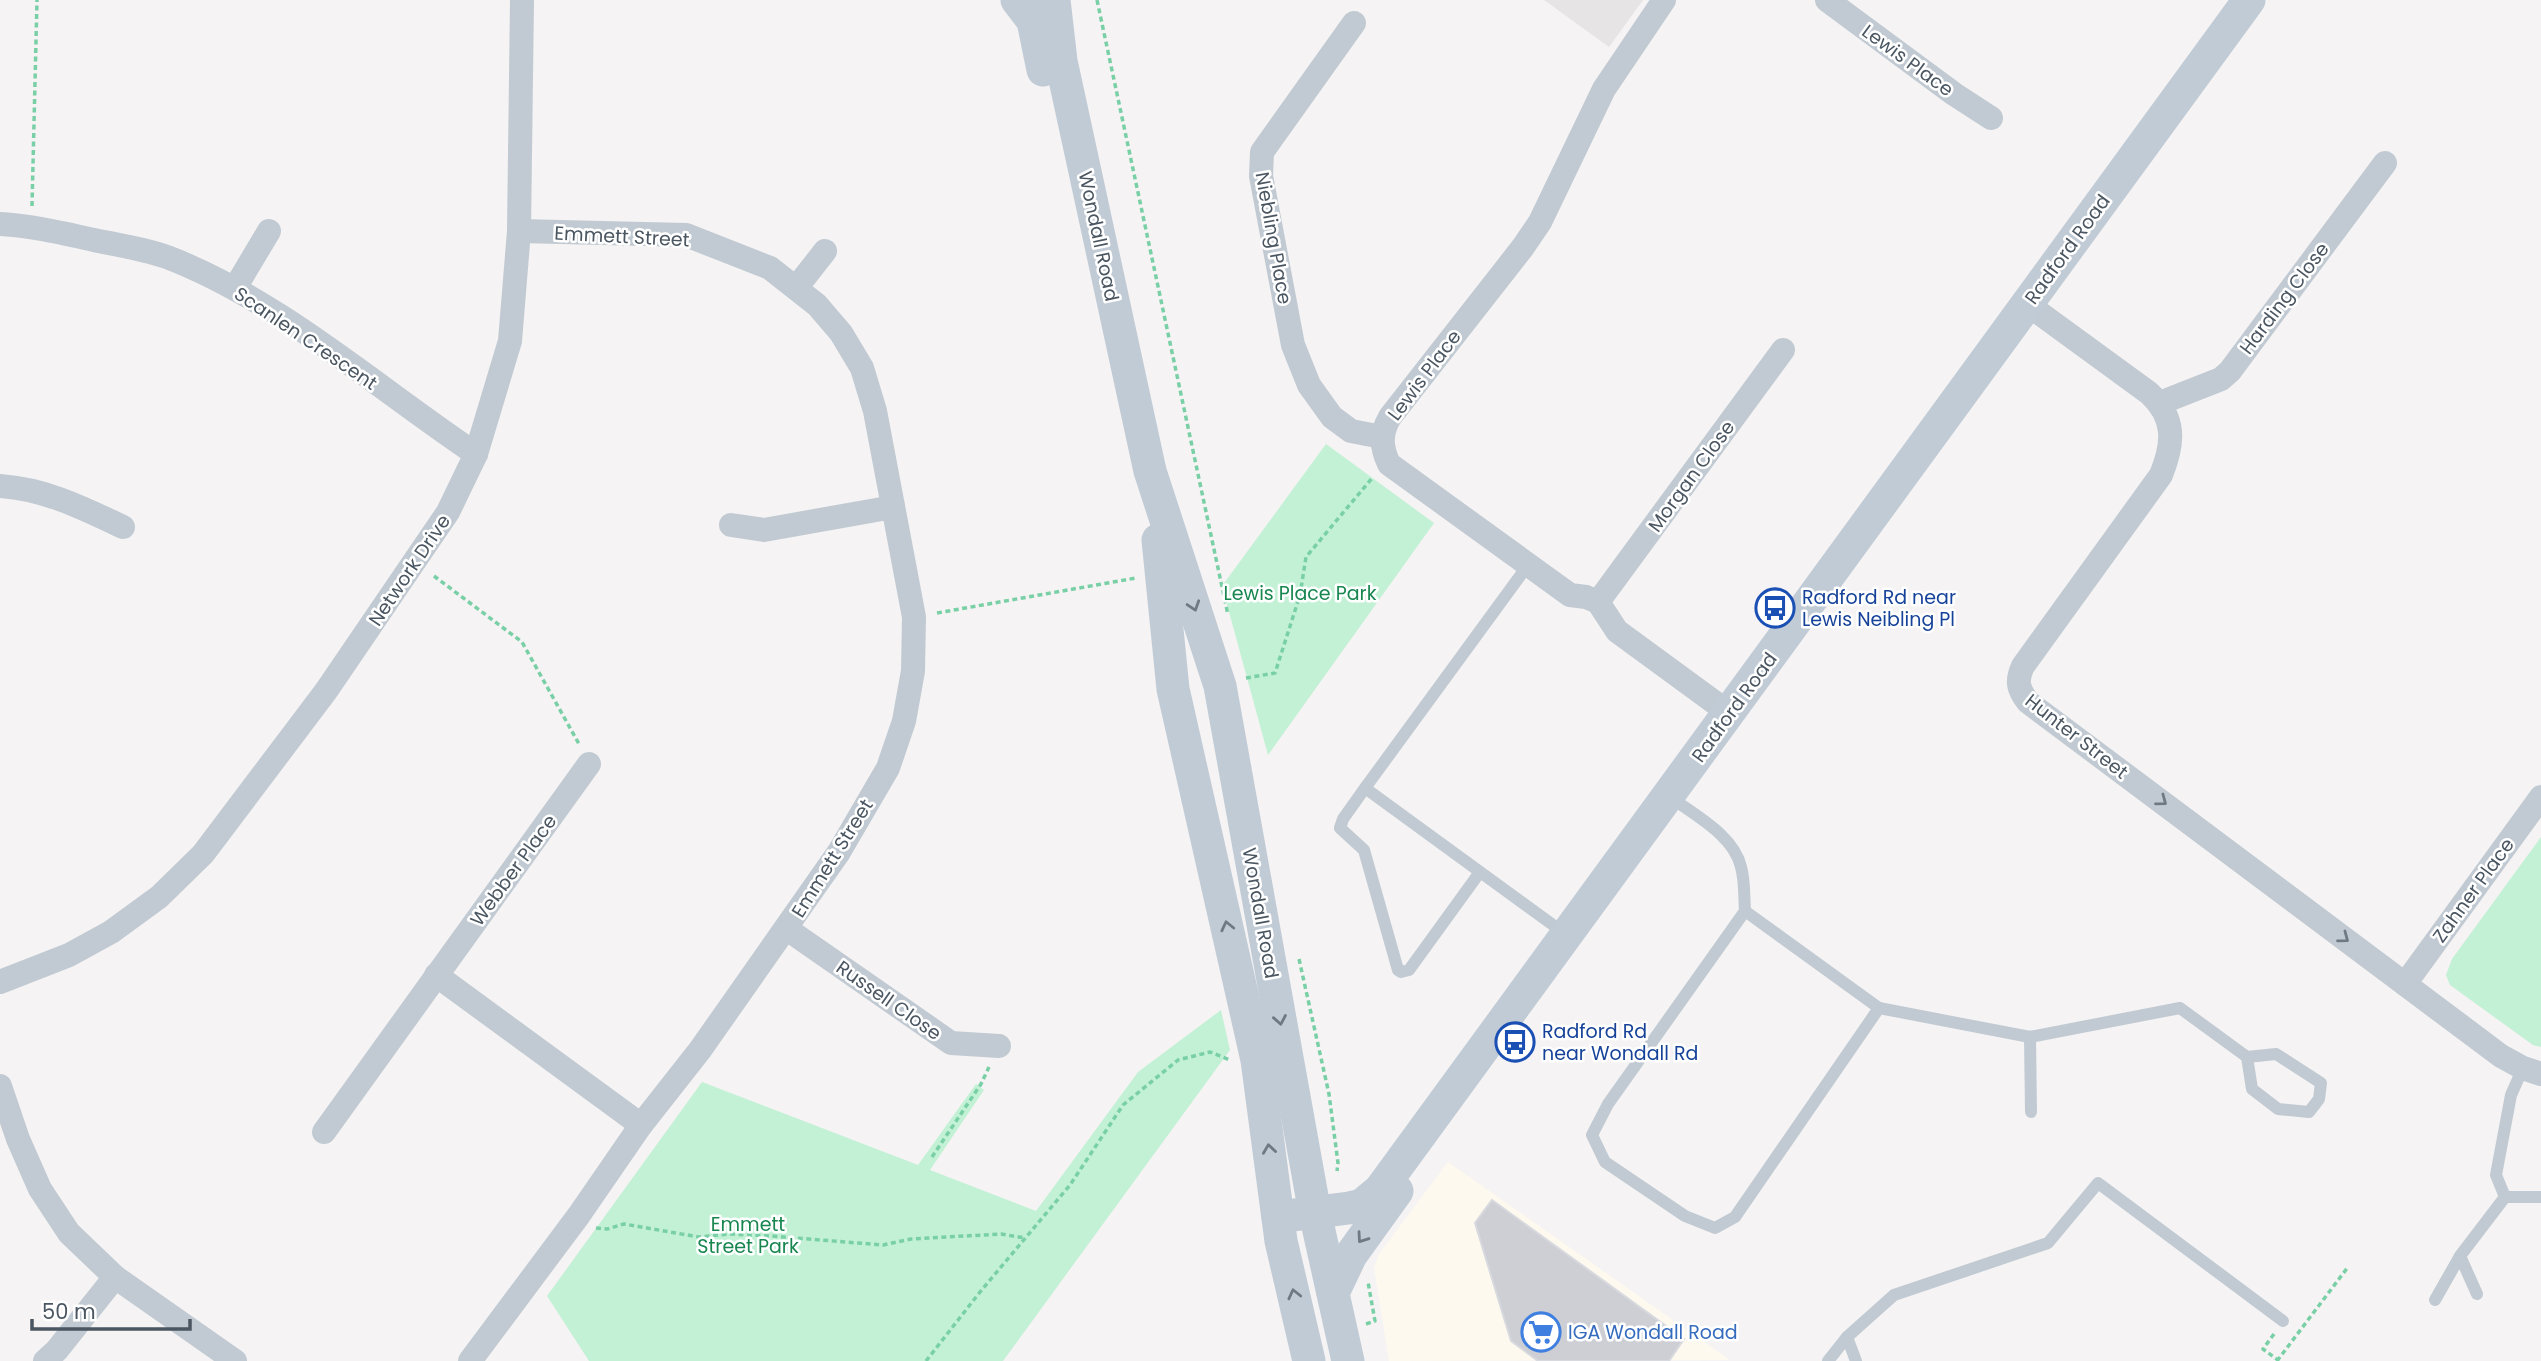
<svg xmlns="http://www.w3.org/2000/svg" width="2541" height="1361" font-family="Poppins,sans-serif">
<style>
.commercial{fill:#fdf9ef}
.education{fill:#e6e4e5}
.green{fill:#c3f1d5}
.building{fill:#cdcfd5;stroke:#d7d9de;stroke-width:2}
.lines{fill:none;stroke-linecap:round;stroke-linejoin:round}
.path{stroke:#7ad0a6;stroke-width:3.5;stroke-dasharray:5 3.5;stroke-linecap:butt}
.lane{stroke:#c1cad2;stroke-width:12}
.street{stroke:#c1cad2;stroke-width:24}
.secondary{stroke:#c1cbd6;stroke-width:33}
.oneway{stroke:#6e7984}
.oneway2{stroke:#6e7983}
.labels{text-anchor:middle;stroke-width:5;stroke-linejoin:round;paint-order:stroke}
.street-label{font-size:19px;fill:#4a5661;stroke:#fff}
.park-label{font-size:19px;fill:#17864f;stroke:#fff}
.transit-label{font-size:19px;fill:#164399;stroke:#fff;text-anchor:start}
.shop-label{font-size:19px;fill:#366cbe;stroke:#fff;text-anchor:start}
</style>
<rect width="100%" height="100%" fill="#f5f3f3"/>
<!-- commercial -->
<polygon class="commercial" points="1448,1162 1730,1360 1389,1361 1374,1268 1379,1254"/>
<!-- education -->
<polygon class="education" points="1544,0 1643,0 1609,47"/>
<!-- green -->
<g class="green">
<polygon points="1326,444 1434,523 1268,755 1222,586"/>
<polygon points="2541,837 2541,1047 2533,1045 2450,985 2446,975 2452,959"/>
<polygon points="1221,1010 1230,1050 1003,1361 589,1361 547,1296 702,1082 918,1165 976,1084 984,1090 930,1170 1036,1211 1138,1072"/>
</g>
<!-- building -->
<polygon class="building" points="1492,1200 1684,1339 1669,1361 1538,1361 1511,1341 1475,1223"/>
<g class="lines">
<!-- path -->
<g class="path">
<polyline points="1097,0 1228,615"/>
<polyline points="32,206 37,0"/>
<polyline points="434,576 522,642 579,744"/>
<polyline points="937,613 1136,578"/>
<polyline points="1246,678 1275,673 1300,595 1306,557 1373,477"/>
<polyline points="1299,959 1329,1094 1338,1163 1337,1171"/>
<polyline points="932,1157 981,1084 989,1067"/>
<polyline points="596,1228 607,1229 624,1224 699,1237 729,1234 771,1236 883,1245 911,1239 1001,1234 1025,1238"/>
<polyline points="1366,1324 1375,1321 1368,1282"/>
<polyline points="2274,1334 2263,1349 2278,1360"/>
<polyline points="926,1361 980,1292 1070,1185 1123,1105 1178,1060 1210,1052 1230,1060"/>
<polyline points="2277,1361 2348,1267"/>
</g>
<!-- lane -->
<g class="lane">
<polyline points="1528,565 1365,788 1564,933"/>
<polyline points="1365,788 1343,819 1340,828 1364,850 1398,970 1401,972 1409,970 1480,872"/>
<path d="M 1669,796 C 1694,815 1734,835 1741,867 C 1745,881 1744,897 1745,911 L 1879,1008 L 2030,1037 L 2180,1008 L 2247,1057 L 2276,1054 L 2321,1083 L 2319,1099 L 2309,1112 L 2278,1109 L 2252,1089 L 2247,1057"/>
<polyline points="1745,911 1608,1104 1592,1135 1605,1162 1685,1216 1715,1228 1735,1217 1879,1008"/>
<polyline points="2030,1037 2031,1112"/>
<polyline points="2505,1197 2541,1197"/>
<polyline points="2460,1256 2505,1197 2496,1175 2511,1095 2523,1068"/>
<polyline points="2435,1300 2460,1256 2477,1294"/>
<polyline points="1847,1337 1856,1361"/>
<polyline points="1828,1361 1847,1337 1894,1295 2048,1243 2098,1183 2283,1321"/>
</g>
<!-- street -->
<g class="street">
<path d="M 1664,0 L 1604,89 L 1540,222 L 1523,247 L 1390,417 C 1380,434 1381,447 1389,464 L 1570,595 L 1586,597 L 1598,602 L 1617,631 L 1729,713"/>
<polyline points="1827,0 1954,94 1991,118"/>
<polyline points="1354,23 1262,152 1261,176 1293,345 1309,385 1332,417 1351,431 1382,437"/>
<path d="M 0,224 C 33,226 62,233 94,240 C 118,245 144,249 167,257 C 279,300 377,388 476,454"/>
<polyline points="235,288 269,231"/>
<polyline points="796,288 825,251"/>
<path d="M 2027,304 L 2149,393 C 2176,418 2174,443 2161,475 L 2023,666 C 2016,681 2018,689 2028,702 L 2501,1056 L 2523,1068 L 2541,1074"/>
<polyline points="2160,403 2221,379 2230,371 2385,163"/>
<path d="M 0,486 C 45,489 83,508 123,527"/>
<polyline points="731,525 764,530 893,507"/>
<polyline points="1598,602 1783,350"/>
<polyline points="787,929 951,1043 999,1046"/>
<polyline points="436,975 641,1125"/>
<polyline points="0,982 69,955 111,932 159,897 203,854 326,691 448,512 476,454 510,341 519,231 522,0"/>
<polyline points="2405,984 2541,797"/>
<polyline points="0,1086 18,1139 40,1189 69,1233 115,1277 235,1361"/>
<polyline points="324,1132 589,764"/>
<polyline points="45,1361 57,1350 115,1277"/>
<polyline points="470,1361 579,1215 641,1125 700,1050 839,852 888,768 904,721 913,671 914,617 875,411 862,368 841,333 817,305 770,268 686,235 519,231"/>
</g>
<!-- secondary -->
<g class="secondary">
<polyline points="1017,0 1033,21 1043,70"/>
<polyline points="1054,0 1061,61 1150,471 1220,686 1315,1213 1348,1361"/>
<polyline points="1158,540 1173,689 1257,1060 1281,1241 1309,1361"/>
<polyline points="1278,1217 1349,1208 1362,1205 1380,1190 2249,0"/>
<polyline points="1333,1293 1351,1255 1397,1191"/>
</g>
</g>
<!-- one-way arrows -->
<defs><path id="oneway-chevron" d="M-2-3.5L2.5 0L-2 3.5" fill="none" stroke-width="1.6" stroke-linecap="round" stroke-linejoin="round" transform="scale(1.75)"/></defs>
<g class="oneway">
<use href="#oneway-chevron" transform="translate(1194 606) rotate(72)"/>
<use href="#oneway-chevron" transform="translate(1227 926) rotate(-103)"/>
<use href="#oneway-chevron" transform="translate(1280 1020) rotate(80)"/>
<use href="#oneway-chevron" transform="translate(1269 1149) rotate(-98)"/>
<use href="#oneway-chevron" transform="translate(1362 1238) rotate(125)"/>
<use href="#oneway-chevron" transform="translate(1294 1294) rotate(-103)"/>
</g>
<g class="oneway2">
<use href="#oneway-chevron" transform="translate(2162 801) rotate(37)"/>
<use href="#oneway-chevron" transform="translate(2344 938) rotate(37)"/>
</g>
<!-- icons -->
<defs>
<g id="bus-ring" transform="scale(2.0125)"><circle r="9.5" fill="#fff" stroke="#1a4fb4" stroke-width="1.5"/><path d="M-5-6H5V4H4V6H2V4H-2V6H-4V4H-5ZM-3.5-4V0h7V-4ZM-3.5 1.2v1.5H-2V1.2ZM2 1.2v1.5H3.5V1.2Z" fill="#1a4fb4"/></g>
<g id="supermarket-ring" transform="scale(2.0125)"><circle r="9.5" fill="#fff" stroke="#3f7fe0" stroke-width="1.5"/><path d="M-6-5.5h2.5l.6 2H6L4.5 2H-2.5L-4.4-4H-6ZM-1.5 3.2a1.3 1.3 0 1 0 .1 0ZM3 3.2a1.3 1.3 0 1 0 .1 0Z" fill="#3f7fe0"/></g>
</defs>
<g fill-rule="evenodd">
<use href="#bus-ring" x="1775" y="608"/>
<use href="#bus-ring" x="1515" y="1042"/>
<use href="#supermarket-ring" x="1541" y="1332"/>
</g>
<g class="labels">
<!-- street labels -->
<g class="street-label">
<text transform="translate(1908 60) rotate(36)" y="7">Lewis Place</text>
<text transform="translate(622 236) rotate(3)" y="7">Emmett Street</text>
<text transform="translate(1099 236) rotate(78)" y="7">Wondall Road</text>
<text transform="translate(1274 238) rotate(80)" y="7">Niebling Place</text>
<text transform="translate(2067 249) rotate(-54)" y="7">Radford Road</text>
<text transform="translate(2284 298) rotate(-53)" y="7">Harding Close</text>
<text transform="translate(306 338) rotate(34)" y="7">Scanlen Crescent</text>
<text transform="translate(1424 375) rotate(-53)" y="7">Lewis Place</text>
<text transform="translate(1691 476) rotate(-54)" y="7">Morgan Close</text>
<text transform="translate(409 570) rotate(-56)" y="7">Network Drive</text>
<text transform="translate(1734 707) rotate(-54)" y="7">Radford Road</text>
<text transform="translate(2077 736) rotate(38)" y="7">Hunter Street</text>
<text transform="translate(832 858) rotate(-58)" y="7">Emmett Street</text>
<text transform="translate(513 870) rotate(-54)" y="7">Webber Place</text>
<text transform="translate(2473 890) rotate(-54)" y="7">Zahner Place</text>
<text transform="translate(1261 913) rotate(80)" y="7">Wondall Road</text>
<text transform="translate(889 1000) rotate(35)" y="7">Russell Close</text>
</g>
<!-- park labels -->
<g class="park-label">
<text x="1300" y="600">Lewis Place Park</text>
<text x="748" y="1231">Emmett<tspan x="748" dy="22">Street Park</tspan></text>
</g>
<!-- transit labels -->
<g class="transit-label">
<text x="1802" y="604">Radford Rd near<tspan x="1802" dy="22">Lewis Neibling Pl</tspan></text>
<text x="1542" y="1038">Radford Rd<tspan x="1542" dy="22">near Wondall Rd</tspan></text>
</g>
<!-- shop labels -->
<g class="shop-label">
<text x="1568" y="1339">IGA Wondall Road</text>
</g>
</g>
<!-- scale -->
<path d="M32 1319v10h158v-10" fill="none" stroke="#4a5661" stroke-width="3.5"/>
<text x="42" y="1319" font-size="21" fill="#4a5661" stroke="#ffffff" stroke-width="5" paint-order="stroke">50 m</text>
</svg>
